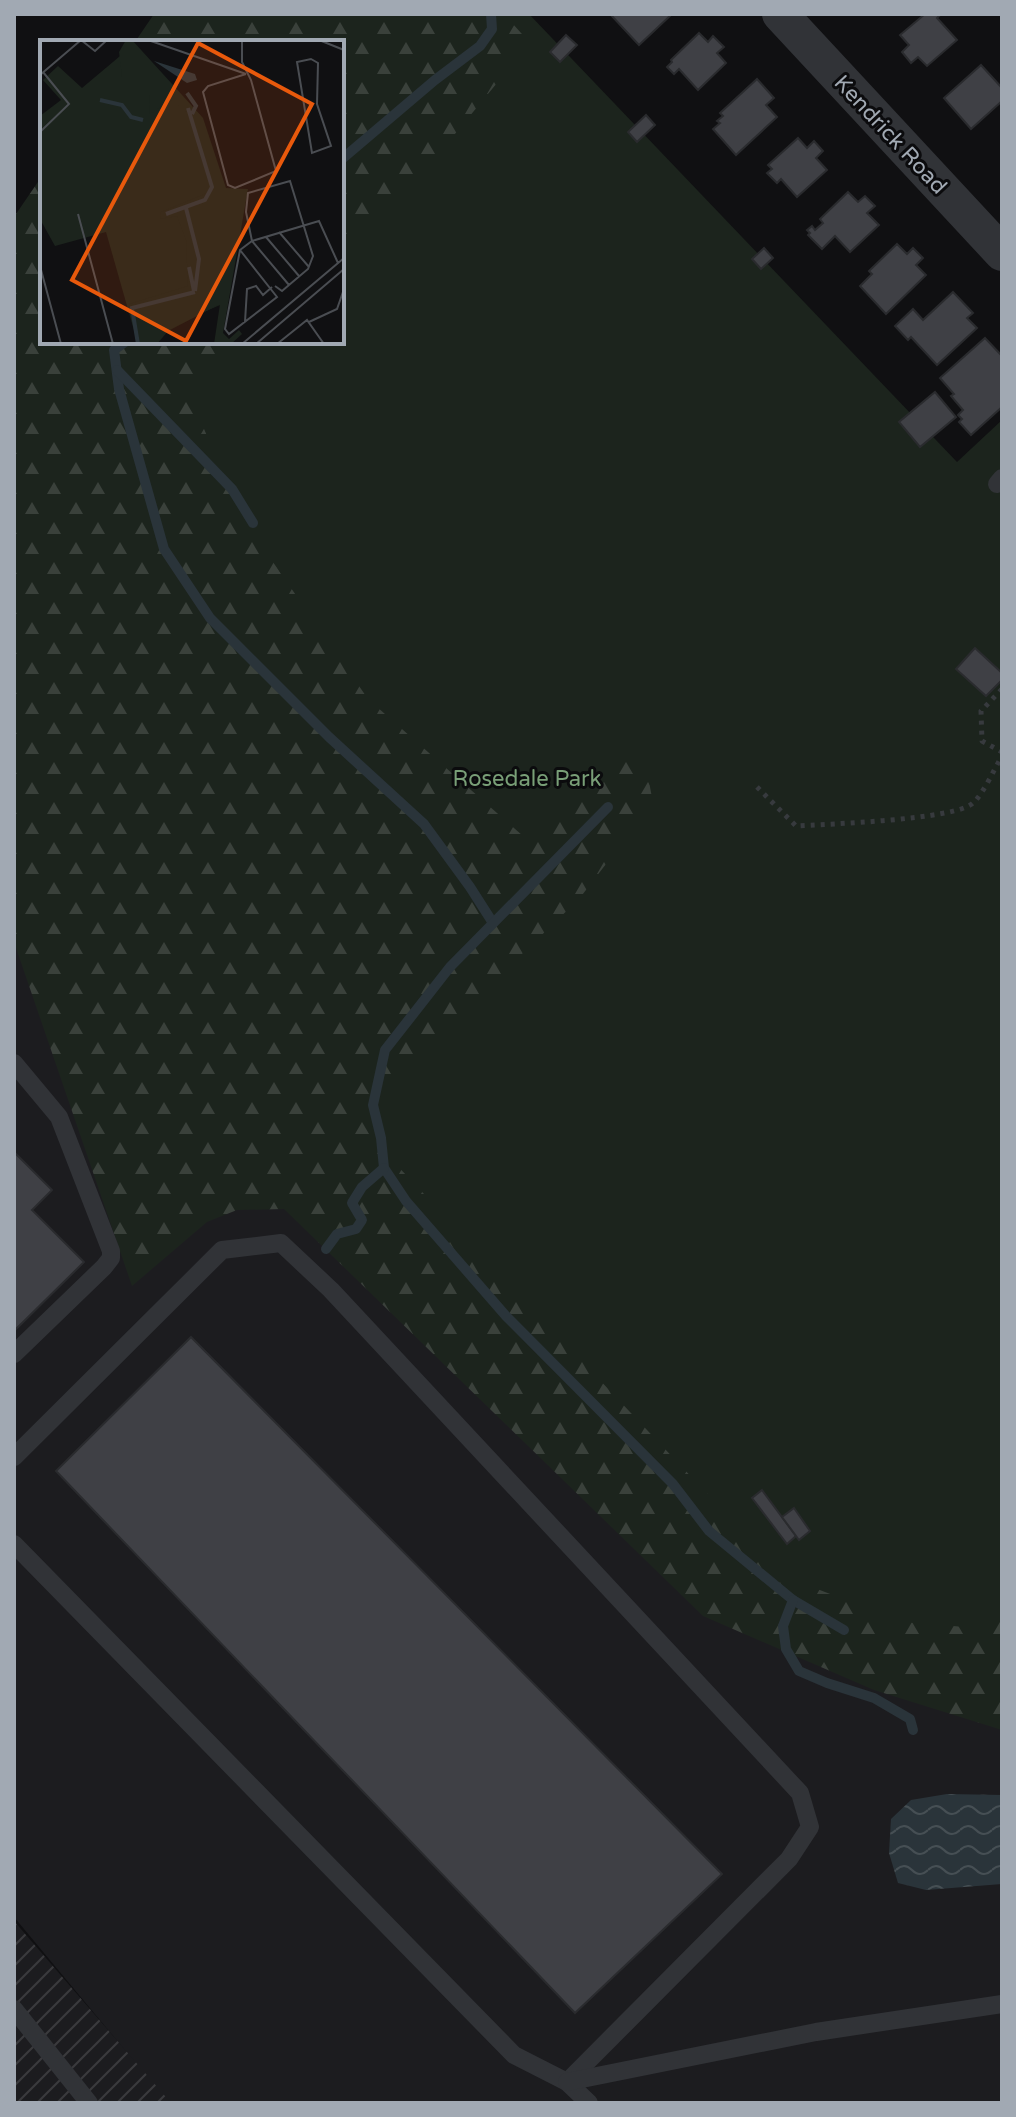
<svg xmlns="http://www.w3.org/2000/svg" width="1016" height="2117" font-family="'Varela Round',sans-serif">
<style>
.built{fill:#1c1c1f}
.industrial{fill:url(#industrial-furrows)}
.green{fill:#1c241d}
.forest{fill:url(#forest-firs)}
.water{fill:url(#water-waves)}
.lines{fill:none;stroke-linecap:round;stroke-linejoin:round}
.stream{stroke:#2a343a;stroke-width:10}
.building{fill:#3f4045;stroke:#2a2b2e;stroke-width:2}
.path{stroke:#373a3e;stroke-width:5;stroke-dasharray:4 6;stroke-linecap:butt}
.lane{stroke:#313337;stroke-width:18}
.street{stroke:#313337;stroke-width:36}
.labels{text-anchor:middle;stroke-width:6;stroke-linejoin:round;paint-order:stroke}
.street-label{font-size:22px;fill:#a1a9b3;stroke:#0b0b0d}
.park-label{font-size:22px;fill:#799f77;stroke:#0b0b0d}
.inset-river{fill:none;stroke:#2a343a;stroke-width:4}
.inset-road{fill:none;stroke:#4a4d52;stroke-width:2}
.view{fill:#e8590c;fill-opacity:0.15;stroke:#e8590c;stroke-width:4}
.inset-edge{fill:none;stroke:#a1a9b3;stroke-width:4}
</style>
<defs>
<pattern id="industrial-furrows" width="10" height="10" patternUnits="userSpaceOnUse" patternTransform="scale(2)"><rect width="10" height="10" fill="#1c1c1f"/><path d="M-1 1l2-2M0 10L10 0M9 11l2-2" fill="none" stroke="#3a3a3d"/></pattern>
<pattern id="forest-firs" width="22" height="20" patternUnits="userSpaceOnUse" patternTransform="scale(2)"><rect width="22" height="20" fill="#1c241d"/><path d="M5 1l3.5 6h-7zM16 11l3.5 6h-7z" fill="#3a413b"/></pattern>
<pattern id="water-waves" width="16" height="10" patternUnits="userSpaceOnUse" patternTransform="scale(2)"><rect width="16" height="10" fill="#2a343a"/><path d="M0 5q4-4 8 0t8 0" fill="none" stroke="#464f54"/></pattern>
</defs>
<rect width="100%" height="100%" fill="#101012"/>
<!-- built -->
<polygon class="built" points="14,901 202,1210 285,1186 1002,1706 1002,2103 169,2103 14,1917"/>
<!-- industrial -->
<polygon class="industrial" points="14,1921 171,2103 14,2103"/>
<!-- green -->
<polygon class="green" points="186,14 529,14 957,462 1002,420 1002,1706 736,1629 285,1186 202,1210 14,227 42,342 342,342 342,42"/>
<!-- forest -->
<g class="forest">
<polygon points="154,14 504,14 530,43 445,146 342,239 342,42 135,42"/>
<polygon points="42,176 42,342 230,342 185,385 243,519 368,699 523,836 628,749 644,755 653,803 579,899 358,1112 372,1139 786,1577 903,1622 990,1629 1002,1587 1002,1730 874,1690 703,1616 284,1209 237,1210 207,1222 132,1286 14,942 14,217"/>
</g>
<!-- water -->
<polygon class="water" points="947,1794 1002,1795 1002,1884 926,1890 898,1883 889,1853 891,1819 911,1800"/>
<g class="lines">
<!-- stream -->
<g class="stream">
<polyline points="342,159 435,80 480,46 492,29 491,14"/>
<polyline points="125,342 114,350 119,389 164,549 210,618 329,737 424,824 470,887 493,923"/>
<polyline points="117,370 232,489 253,523"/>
<polyline points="608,807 450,967 385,1050 373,1105 381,1138 384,1168 406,1201 506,1316 673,1484 709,1531 793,1600 844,1630"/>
<polyline points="326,1249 337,1234 356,1229 362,1220 352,1203 362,1187 384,1168"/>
<polyline points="793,1600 783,1626 786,1649 799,1671 827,1683 874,1698 910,1719 913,1730"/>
</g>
</g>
<!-- building -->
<g class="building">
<polygon points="610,14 672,14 639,45"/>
<polygon points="925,14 941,14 937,18 957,40 927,66 918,57 911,63 902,52 909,45 900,35"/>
<polygon points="699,33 708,42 713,36 724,47 717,53 726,63 698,90 679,69 674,74 667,67 672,62 671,60"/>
<polygon points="566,35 577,45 560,62 550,52"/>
<polygon points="981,65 1002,88 1002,101 971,129 944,98"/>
<polygon points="757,79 774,98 766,105 777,117 736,155 713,129 720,123 717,121 723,116 720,113"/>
<polygon points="646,115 655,125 637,142 628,132"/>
<polygon points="798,138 807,148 814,141 823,151 816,158 827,170 797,197 781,179 777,183 767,173 772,169 768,165"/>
<polygon points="848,192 858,202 865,196 875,206 867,213 879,225 850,252 835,236 822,249 808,235 810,233 807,230 812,226 815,230 823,223 820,219"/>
<polygon points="897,244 907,254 913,248 923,258 916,265 926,275 886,314 860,286 872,274 869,271"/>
<polygon points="764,248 773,258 761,269 752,259"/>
<polygon points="953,292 973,313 967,318 977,328 937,365 911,337 908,340 895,326 913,309 923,320"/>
<polygon points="985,338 1002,356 1002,407 971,435 959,422 962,419 958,415 963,410 951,396 954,394 940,378"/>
<polygon points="935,392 956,417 920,447 899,422"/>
<polygon points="975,648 1002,673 1002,680 986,696 956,669"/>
<polygon points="14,1152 52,1190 32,1210 84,1262 14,1331"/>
<polygon points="191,1337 722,1874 575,2013 56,1471"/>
<polygon points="762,1490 796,1536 787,1544 752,1498"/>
<polygon points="794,1508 810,1531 799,1540 782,1517"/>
</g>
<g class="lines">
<!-- path -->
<g class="path">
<polyline points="1002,689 981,711 982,741 1002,752"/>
<path d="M 757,787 L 796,826 C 827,824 955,820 973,803 C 984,793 994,769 1002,756"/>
</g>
<!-- lane -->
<g class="lane">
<polyline points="997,484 1002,478"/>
<polyline points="14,1063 59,1117 111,1251 111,1258 104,1267 14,1354"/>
<polyline points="14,1457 222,1250 281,1243 331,1290 800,1793 810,1827 789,1859 567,2082"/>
<polyline points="14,1544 514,2055 567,2082 589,2103"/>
<polyline points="14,2009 89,2103"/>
<polyline points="567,2082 816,2032 1002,2004"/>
</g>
<!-- street -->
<polyline class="street" points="780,14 1002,253"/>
</g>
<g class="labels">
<!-- street labels -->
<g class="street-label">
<text transform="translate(891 134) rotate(47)" y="8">Kendrick Road</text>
</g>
<!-- park labels -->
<g class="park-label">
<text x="527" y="786">Rosedale Park</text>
</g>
</g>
<!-- overview -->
<g transform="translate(40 40)">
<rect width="304" height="304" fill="#101012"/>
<path d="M 92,6 L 160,75 L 185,151 L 187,262 L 97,301 L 66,192 L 15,206 L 0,179 L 0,76 L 21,60 L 3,40 L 18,26 L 42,48 Z" fill="#1c241d"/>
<path d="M 86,0 L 92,0 L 163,78 L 186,148 L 208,149 L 183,293 L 189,299 L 199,290 L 202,294 L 191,304 L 174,304 L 180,264 L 128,291 L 117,304 L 99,304 L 89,264 L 148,246 L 146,200 L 137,176 L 120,179 L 121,172 L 172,151 L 152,77 L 132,60 L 110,74 L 109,55 L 82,37 L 79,12 Z" fill="#1c241d"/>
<path d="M 114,21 L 155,34 L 157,40 L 147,43 Z" fill="#2a343a"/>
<path class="inset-river" d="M 147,53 L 156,66 L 152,74M 60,60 L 82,65 L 91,77 L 103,80M 146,168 L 159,219 L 155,251M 126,174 L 165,160 L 172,147 L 148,68M 149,227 L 154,251M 98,304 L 92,268 L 155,252"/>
<path class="inset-road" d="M 41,0 L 55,11 L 67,0M 108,0 L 206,34M 202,0 L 202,22 L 211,40 L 236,131 L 195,148 L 188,145 L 163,52 L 168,46 L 206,34M 279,0 L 304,10M 271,19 L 278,23 L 277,64 L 291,106 L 272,113 L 257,22 ZM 0,35 L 41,0M 0,92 L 29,64 L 3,32M 38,174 L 73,304M 239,192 L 269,227M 226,197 L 259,236M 200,210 L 237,257 L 189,294 L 185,289 L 200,210 L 212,201 L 279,181 L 298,223M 0,226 L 21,304M 235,246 L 242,251 L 249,245 L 268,229 L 273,216 L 250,141 L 208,153 L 206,172 L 212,201 L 249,245M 205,282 L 207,249 L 216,246 L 223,255 L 232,247M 269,282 L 297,269 L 304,249M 202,304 L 304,218M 216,304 L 304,229M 237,304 L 267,280 L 284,304"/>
<path class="view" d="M 158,3 L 272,64 L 146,301 L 32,240 Z"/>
<rect width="304" height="304" class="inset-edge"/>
</g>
<!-- border -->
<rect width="1016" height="2117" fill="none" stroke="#a1a9b3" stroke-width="32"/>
</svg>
